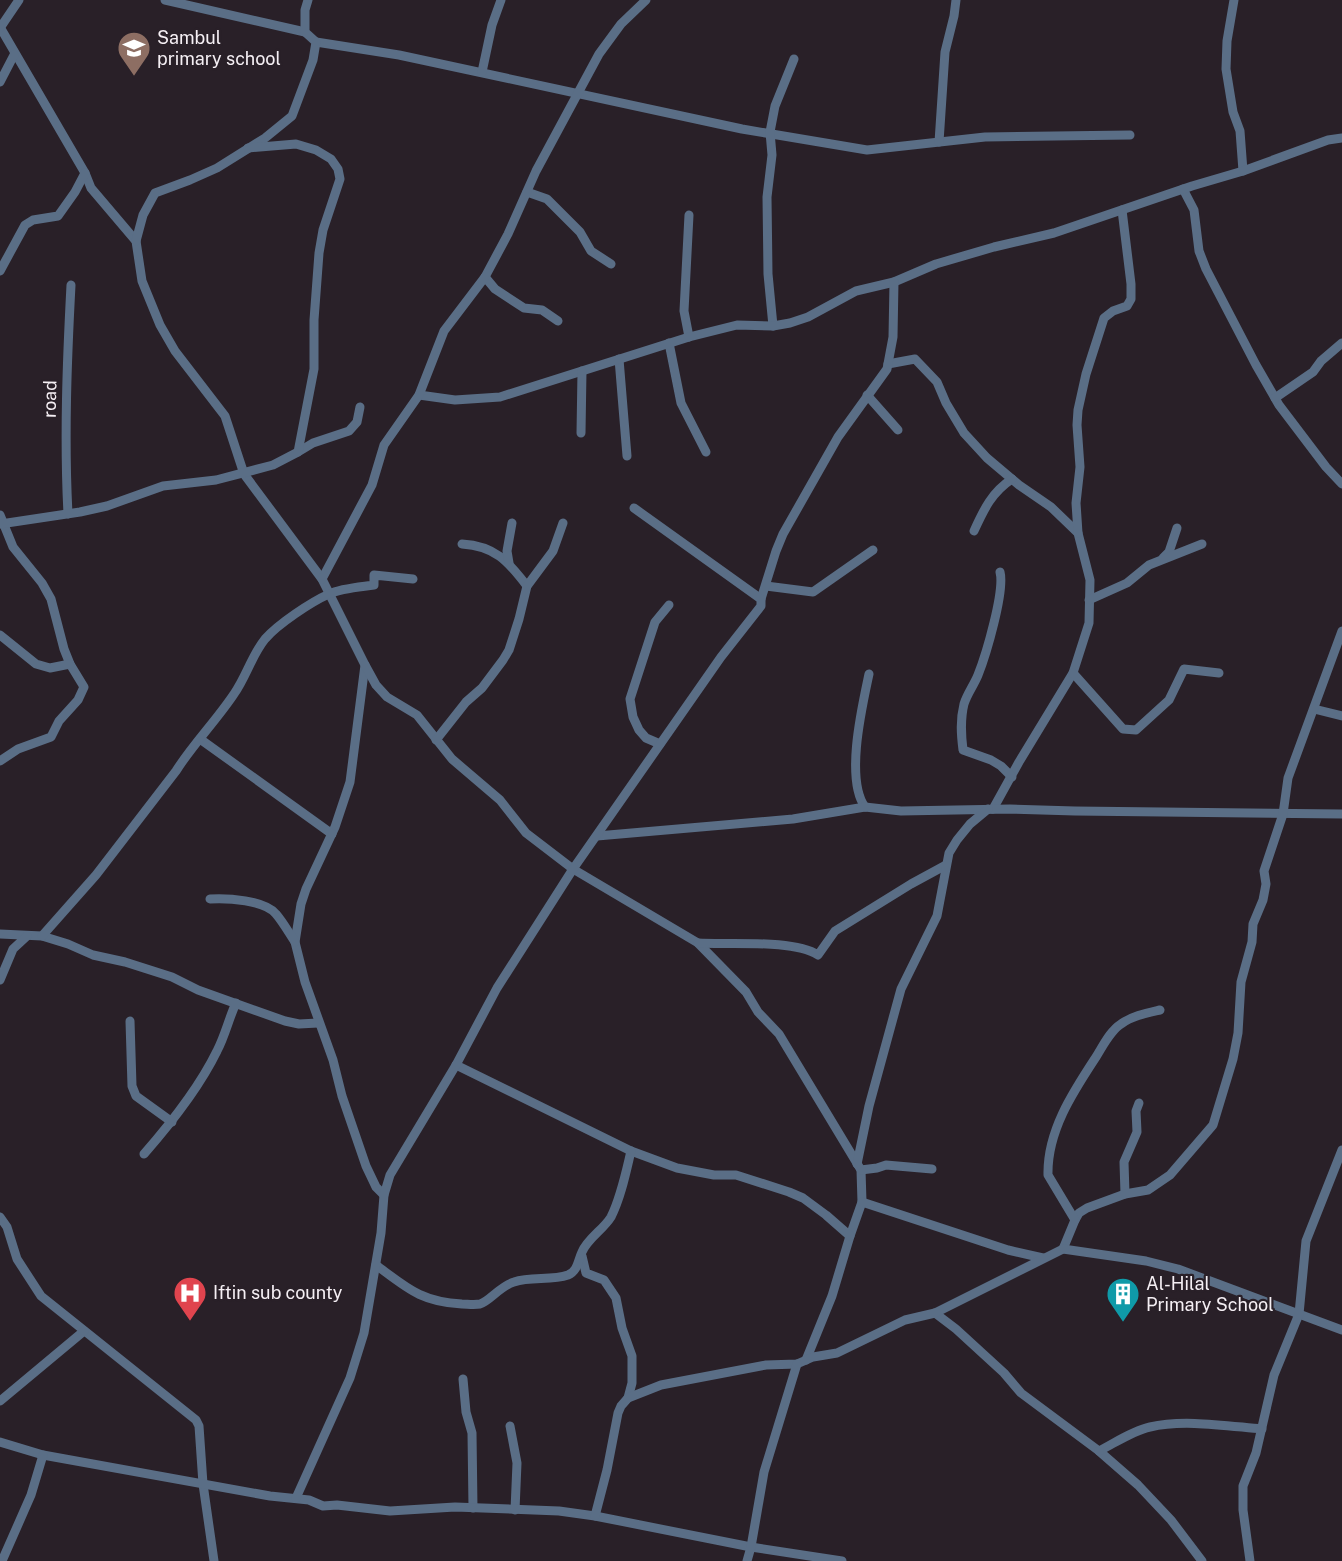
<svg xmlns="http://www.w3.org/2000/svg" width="1342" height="1561" font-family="'Public Sans',sans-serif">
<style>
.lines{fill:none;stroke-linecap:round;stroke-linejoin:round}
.minor{stroke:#5a6e86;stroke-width:9}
.labels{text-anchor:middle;stroke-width:4.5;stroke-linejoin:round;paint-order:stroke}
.poi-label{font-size:18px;fill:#f5eff4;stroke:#292028;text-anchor:start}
.street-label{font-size:18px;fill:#f5eff4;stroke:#292028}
</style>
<rect width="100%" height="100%" fill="#292028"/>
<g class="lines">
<!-- minor -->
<g class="minor">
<polyline points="165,0 305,32"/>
<polyline points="1234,0 1227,41 1226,69 1233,112 1240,131 1243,171"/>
<polyline points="0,27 85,173 91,188 136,241 142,281 160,325 175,351 225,416 244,474 322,579 365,665 350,782 335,827 306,889 301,904 295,942 305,982 333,1060 342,1096 366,1166 376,1187 384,1195"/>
<polyline points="0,28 19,0"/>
<polyline points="316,42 399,55 742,129 867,150 985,137 1130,135"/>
<polyline points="482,72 492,25 501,0"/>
<polyline points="0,82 14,55"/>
<polyline points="939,142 945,52 954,16 956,0"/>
<polyline points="1183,189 1194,210 1199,251 1206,269 1256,365 1279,405 1326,467 1342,484"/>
<polyline points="527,192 547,199 580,232 591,251 611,264"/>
<polyline points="136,241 143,215 155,193 190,180 217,168 265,138 292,116 313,60 316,42 305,32 305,10 308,0"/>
<polyline points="0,271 25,225 33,220 58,216 75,192 85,173"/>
<polyline points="485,277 495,289 524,308 542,310 558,321"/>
<polyline points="773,326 768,274 767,197 772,155 770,132 775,106 794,59"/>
<polyline points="689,337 684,311 689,215"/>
<polyline points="669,343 681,403 706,452"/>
<polyline points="619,359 627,456"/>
<polyline points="888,364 915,359 937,382 946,403 964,433 987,458 1019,485 1051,507 1078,533 1090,580 1089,623 1073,673 1019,762 993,809"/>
<polyline points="419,395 455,400 500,397 689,337 737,325 773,326 790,323 808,317 856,291 894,282 936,264 994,247 1054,233 1192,186 1243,171 1328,140 1342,138"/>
<polyline points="867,395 898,430"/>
<polyline points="1275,398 1313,372 1321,361 1342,343"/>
<polyline points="581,433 582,371"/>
<polyline points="298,452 313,443 349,431 357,422 360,407"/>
<path d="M 68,514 C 64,437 67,361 71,285"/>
<polyline points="0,515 13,547 42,583 51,599 64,649 70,664 84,687 78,700 59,721 51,737 18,749 0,761"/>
<polyline points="0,524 80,512 107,506 163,486 216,480 273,465 298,452 314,369 314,320 319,253 323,230 340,179 338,169 331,159 316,150 296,144 248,148"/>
<path d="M 974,531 C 984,509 992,492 1012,479"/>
<polyline points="1078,533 1076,503 1080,467 1077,425 1078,410 1086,374 1104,318 1113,311 1127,306 1131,299 1131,284 1122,210"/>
<path d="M 462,544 C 495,546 508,561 527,586"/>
<polyline points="1163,558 1169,552 1177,528"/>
<polyline points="509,563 507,551 512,523"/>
<path d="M 1000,572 C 1005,591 986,655 978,675 C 974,685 967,694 964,704 C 960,720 961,734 963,750 L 991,760 L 1001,766 L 1012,777"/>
<polyline points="322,579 372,485 384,445 419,395 444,331 485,277 508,234 536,171 599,54 621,24 646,0"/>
<polyline points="766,586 813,592 873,550"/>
<polyline points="761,599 776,551 783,534 838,437 887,369 893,337 894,282"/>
<polyline points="1089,600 1127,583 1149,565 1202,544"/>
<polyline points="0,635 36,664 50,668 70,664"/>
<polyline points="365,665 376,685 387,697 417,715 452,759 500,800 526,833 573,869 698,943 746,992 758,1012 779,1034 861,1170 862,1202 850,1236 832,1296 806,1360"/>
<polyline points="1073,673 1123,729 1136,730 1169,700 1184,669 1219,673"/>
<polyline points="1314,709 1342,716"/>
<polyline points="200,739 332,834"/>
<polyline points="436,740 466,702 482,688 503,660 509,650 519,619 527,586 553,551 563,523"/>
<polyline points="660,744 646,738 639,730 633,717 630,699 655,622 669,605"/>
<path d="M 865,807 C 845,779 862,707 869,674"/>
<polyline points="597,836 793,819 865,807 901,811 1010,809 1075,811 1342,814"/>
<path d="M 210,899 C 227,898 265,900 276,914 C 283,922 289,933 295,942"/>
<polyline points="0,934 42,936 68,944 93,955 125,962 172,977 198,990 285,1021 299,1024 318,1023"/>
<path d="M 42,936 L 96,875 L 176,771 C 193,744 216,721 234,694 C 246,677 252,655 265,639 C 278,624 311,602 329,594 C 342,588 360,587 374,585 L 374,575 L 413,579"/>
<path d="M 698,943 C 730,945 793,939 818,955 L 835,931 L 911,884 L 946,865"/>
<polyline points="0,980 13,949 27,936"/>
<polyline points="130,1021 132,1086 136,1096 172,1122"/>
<polyline points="456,1065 631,1151 677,1168 714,1175 736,1175 789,1192 803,1198 826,1215 850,1236"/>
<path d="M 144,1154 C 172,1122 199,1088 217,1051 C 225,1036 229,1018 236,1003"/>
<polyline points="857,1164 869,1106 901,989 937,916 949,853 957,840 970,824 988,809"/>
<polyline points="861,1170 877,1168 886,1165 932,1169"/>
<polyline points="1125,1194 1124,1162 1137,1132 1136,1111 1139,1103"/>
<polyline points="862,1202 1008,1250 1043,1258"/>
<polyline points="0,1217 7,1227 17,1259 41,1296 196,1420 199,1426 203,1484 214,1561"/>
<polyline points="1075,1220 1079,1213 1087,1208 1125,1194 1148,1190 1170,1175 1213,1125 1233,1059 1238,1033 1241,982 1252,942 1253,924 1263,900 1266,884 1264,871 1283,814 1288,778 1342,631"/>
<path d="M 1063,1249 L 1075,1220 L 1048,1175 C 1047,1131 1073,1092 1096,1057 C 1103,1046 1110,1031 1121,1024 C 1132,1016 1147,1013 1160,1010"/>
<polyline points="582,1256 586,1273 604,1280 616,1298 622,1328 632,1356 632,1383 628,1398"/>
<path d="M 376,1265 C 407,1288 421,1302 462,1304 C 467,1304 474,1305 480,1304 C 490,1301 500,1286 514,1282 C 531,1276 551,1281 568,1275 C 578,1271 578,1260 582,1252 C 588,1238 603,1230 611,1217 C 621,1197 626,1172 631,1151"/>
<polyline points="935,1313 956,1329 1004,1373 1021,1393 1099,1451 1138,1485 1171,1520 1202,1561"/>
<polyline points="463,1379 466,1412 472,1433 473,1508"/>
<polyline points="0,1401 84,1331"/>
<polyline points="510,1426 517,1463 515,1510"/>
<polyline points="0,1442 43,1455 270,1496 309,1500 323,1506 337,1505 390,1511 455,1507 559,1511 595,1516 751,1547 842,1561"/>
<path d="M 1099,1451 C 1115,1443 1132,1431 1150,1427 C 1183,1419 1227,1426 1262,1429"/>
<polyline points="296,1498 350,1378 364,1333 381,1233 384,1195 390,1175 456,1065 497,988 573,869 721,657 761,606 761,599 634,508"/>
<polyline points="595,1516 607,1470 618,1413 621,1406 628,1398 661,1385 766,1365 797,1364 813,1357 837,1353 905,1320 935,1313 1063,1249 1146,1261 1178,1269 1342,1330"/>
<polyline points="2,1561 31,1495 43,1455"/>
<polyline points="747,1561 751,1547 764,1472 797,1364"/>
<polyline points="1250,1561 1243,1510 1243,1486 1256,1453 1274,1375 1299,1314 1306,1241 1342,1150"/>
</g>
</g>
<!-- icons -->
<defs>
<g id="school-pin" transform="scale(1.725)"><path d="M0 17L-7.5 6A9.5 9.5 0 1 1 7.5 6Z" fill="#8d6e63" stroke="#292028"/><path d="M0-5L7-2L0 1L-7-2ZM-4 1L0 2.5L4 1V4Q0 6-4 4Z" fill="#fff"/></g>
<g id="hospital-pin" transform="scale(1.725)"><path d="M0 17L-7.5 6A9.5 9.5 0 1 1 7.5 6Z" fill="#e0444e" stroke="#292028"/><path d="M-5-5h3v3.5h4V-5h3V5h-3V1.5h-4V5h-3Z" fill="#fff"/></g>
<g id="building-pin" transform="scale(1.725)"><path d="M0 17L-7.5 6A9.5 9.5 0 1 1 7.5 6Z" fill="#0f9aa8" stroke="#292028"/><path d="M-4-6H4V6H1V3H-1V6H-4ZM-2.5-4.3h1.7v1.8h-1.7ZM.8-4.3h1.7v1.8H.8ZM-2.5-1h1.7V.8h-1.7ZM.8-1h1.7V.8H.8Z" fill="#fff"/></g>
</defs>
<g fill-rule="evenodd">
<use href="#school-pin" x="134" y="48"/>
<use href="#hospital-pin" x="190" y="1293"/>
<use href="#building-pin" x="1123" y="1294"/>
</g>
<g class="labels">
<!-- poi labels -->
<g class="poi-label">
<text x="157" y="44">Sambul<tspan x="157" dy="21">primary school</tspan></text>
<text x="1146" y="1290">Al-Hilal<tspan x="1146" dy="21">Primary School</tspan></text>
<text x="213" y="1299">Iftin sub county</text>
</g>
<!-- street labels -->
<g class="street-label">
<text transform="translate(50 399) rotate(-89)" y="6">road</text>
</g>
</g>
</svg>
